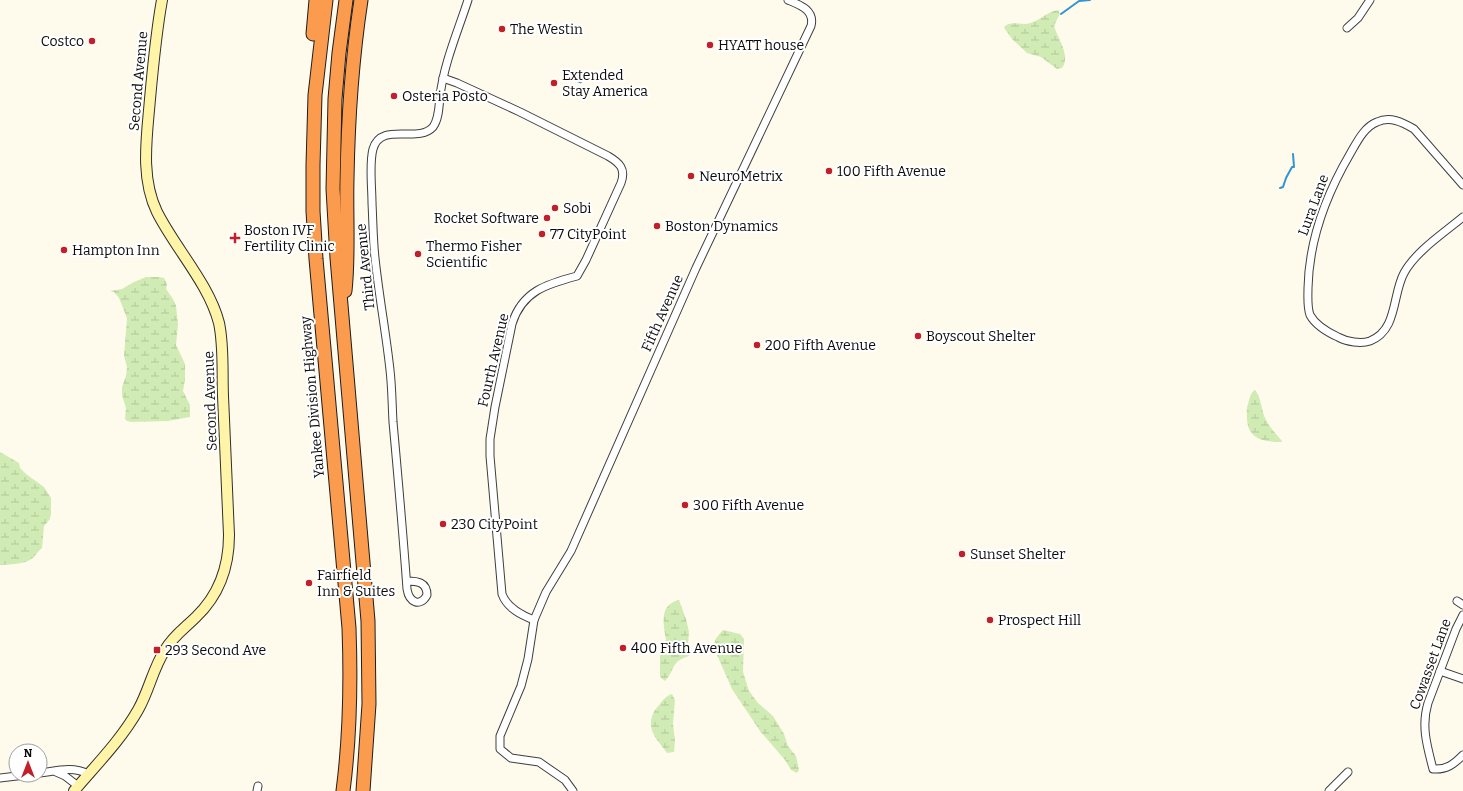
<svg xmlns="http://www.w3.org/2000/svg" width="1463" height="791" font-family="Bitter,serif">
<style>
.wetland{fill:url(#wetland-marsh)}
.water{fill:#aeddf9;stroke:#3294d3}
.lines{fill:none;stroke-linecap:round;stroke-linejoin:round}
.stream{stroke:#3294d3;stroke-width:2}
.street-casing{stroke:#3f3f3f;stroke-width:9}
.secondary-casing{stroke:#2e2e2e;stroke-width:12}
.highway-casing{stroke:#1d1d1d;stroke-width:15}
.street{stroke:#fff;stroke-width:7}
.secondary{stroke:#fff4a7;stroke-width:10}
.highway{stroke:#fb9b4e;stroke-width:13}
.poi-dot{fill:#c21f28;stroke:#fff;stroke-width:1.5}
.labels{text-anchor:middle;stroke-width:4;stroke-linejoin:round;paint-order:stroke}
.poi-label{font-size:14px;fill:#0c0c0c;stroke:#fff;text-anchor:start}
.street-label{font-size:14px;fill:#0c0c0c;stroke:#fff}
</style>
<defs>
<pattern id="wetland-marsh" width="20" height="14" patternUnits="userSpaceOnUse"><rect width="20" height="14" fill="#d1ebb4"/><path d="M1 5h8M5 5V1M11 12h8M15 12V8" fill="none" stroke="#b2c89a"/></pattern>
</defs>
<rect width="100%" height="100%" fill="#fffbec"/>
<!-- wetland -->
<g class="wetland">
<path d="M 1058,10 L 1060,13 L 1054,26 C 1058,39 1071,56 1062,68 L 1057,69 L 1041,57 L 1027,53 L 1012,39 L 1005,29 L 1004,27 C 1009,21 1019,24 1026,24 C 1039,22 1046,12 1058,10 Z"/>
<polygon points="146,277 159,277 164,278 167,284 166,289 173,299 176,306 178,324 176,345 185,364 185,379 183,391 190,405 190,417 168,421 131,422 127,421 125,419 126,408 122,395 122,387 126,376 127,367 124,356 127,318 119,298 114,292 110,291 122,289 134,282"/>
<path d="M 1255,390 C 1262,398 1261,411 1266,420 C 1270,428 1277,435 1282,441 L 1282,442 C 1265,442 1248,440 1247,419 C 1247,414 1246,409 1248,404 C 1250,398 1250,393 1255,390 Z"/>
<path d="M 0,452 L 19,463 L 20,468 L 26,474 L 44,487 L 51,498 L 51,514 L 50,519 L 44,526 L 42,548 C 38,551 36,555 33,558 C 24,565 10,564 0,565 Z"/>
<path d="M 679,600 L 686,619 L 689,632 L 688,644 L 689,656 C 670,662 676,669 665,681 L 660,677 L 660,647 L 666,640 C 664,625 658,605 679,600 Z"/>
<path d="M 723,630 L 740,634 L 744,639 L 743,672 L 749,691 L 758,703 L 773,716 L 784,734 L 788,746 L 796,756 L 799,770 L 797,773 L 791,770 L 785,760 L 760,731 L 732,689 L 714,648 C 714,639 717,637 723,630 Z"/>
<path d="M 672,694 L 675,700 L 673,724 L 675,741 L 674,752 L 667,753 C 663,747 657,741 654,735 C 648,724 651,713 660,704 C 663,700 666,696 672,694 Z"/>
</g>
<!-- water -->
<polygon class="water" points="581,70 586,73 581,83 576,81"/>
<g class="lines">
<!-- stream -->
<g class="stream">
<polyline points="1061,14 1079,1 1090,0"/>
<polyline points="1280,188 1283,187 1286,178 1292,167 1294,167 1293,154"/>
</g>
<!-- street casing -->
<g class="street-casing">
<g id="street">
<polyline points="1347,28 1358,18 1370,0"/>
<path d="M 443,78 L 457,83 L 520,112 L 608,156 C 620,163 626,169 621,183 L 586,260 L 577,276 C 547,284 522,291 512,324 L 495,407 L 490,439 L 490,456 L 502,594 C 507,608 521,615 534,620"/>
<path d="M 1463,185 L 1414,129 C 1402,122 1390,116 1377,122 C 1364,127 1357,142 1350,154 C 1326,195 1309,239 1308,288 C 1308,296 1307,307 1310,315 C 1316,326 1327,332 1338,337 C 1347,342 1361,344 1370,341 C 1398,330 1392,295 1404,273 C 1416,251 1444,233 1463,217"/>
<path d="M 407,581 C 417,581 427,582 427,595 C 420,608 409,602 407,589 C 403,533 398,477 393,422 C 392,404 392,387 390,370 C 386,333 379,296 375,258 C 373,240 373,222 372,203 C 372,187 369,164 373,149 C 381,121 418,144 433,127 C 439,119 439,106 440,96 C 444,63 458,31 468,0"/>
<polyline points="1457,601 1463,605"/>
<path d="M 1463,615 L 1456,629 L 1428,703 C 1421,726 1427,746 1433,769 C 1447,770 1454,764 1463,755"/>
<polyline points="1440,671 1463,679"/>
<polyline points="56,772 65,776 78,786"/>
<path d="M 40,773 C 56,771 73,766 88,774"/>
<polyline points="0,778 25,775"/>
<polyline points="257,791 258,786"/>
<path d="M 573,791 L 565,780 L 539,762 L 511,758 L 500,749 L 500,736 L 521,686 L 528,659 L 534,620 L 546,592 L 571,551 L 696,268 L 811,26 C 815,10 800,5 788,0"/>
<polyline points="1329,791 1348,772"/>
</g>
</g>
<!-- secondary casing -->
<g class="secondary-casing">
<path id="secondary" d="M 74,791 C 96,765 121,740 138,710 C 149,691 153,668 165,650 C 173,636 185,628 196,617 C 219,595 229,566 229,535 C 227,489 225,442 223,396 C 222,372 224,346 219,323 C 209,284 175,248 157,212 C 140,177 147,136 150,99 C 153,66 156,33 162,0"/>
</g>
<!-- highway casing -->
<g class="highway-casing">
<g id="highway">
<path d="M 326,0 L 315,95 L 313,165 L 313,211 L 316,259 L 349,628 C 351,682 350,737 343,791"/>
<polyline points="346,0 339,53 335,99 333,189 337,258 368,621 369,704 363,791"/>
<polyline points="313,34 316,0"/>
<path d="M 345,291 C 349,254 346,216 347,179 C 348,119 352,59 361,0"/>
</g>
</g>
<!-- street -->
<use href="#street" class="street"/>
<!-- secondary -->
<use href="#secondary" class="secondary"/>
<!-- highway -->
<use href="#highway" class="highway"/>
</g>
<!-- markers -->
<g class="poi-dot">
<circle cx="502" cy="29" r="4"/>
<circle cx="92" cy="41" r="4"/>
<circle cx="710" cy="45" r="4"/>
<circle cx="554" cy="83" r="4"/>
<circle cx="394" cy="96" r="4"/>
<circle cx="829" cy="171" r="4"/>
<circle cx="691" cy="176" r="4"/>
<circle cx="555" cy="208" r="4"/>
<circle cx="547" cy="218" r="4"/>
<circle cx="657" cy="226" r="4"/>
<circle cx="542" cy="234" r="4"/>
<path d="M233 232h4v4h4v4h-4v4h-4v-4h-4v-4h4z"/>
<circle cx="64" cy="250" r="4"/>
<circle cx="418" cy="254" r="4"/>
<circle cx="918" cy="336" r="4"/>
<circle cx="757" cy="345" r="4"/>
<circle cx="685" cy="505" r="4"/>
<circle cx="443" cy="524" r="4"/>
<circle cx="962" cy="554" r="4"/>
<circle cx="309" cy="583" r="4"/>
<circle cx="990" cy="620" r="4"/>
<circle cx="623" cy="648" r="4"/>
<rect x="153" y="646" width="8" height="8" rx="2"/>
</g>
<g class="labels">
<!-- poi labels -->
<g class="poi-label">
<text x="510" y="34">The Westin</text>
<text x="84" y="46" text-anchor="end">Costco</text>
<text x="718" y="50">HYATT house</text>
<text x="562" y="80">Extended<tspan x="562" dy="16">Stay America</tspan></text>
<text x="402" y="101">Osteria Posto</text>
<text x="837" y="176">100 Fifth Avenue</text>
<text x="699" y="181">NeuroMetrix</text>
<text x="563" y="213">Sobi</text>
<text x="539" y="223" text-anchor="end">Rocket Software</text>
<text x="665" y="231">Boston Dynamics</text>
<text x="244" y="235">Boston IVF<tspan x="244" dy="16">Fertility Clinic</tspan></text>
<text x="550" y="239">77 CityPoint</text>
<text x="426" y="251">Thermo Fisher<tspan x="426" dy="16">Scientific</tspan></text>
<text x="72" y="255">Hampton Inn</text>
<text x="926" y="341">Boyscout Shelter</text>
<text x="765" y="350">200 Fifth Avenue</text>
<text x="693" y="510">300 Fifth Avenue</text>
<text x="451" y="529">230 CityPoint</text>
<text x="970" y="559">Sunset Shelter</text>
<text x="317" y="580">Fairfield<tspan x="317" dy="16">Inn &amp; Suites</tspan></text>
<text x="998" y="625">Prospect Hill</text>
<text x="631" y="653">400 Fifth Avenue</text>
<text x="165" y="655">293 Second Ave</text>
</g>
<!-- street labels -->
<g class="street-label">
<text transform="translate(138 81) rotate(-85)" y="5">Second Avenue</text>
<text transform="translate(1313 205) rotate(-70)" y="5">Lura Lane</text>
<text transform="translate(365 267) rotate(-96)" y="5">Third Avenue</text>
<text transform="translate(662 313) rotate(-66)" y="5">Fifth Avenue</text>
<text transform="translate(493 360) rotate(-77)" y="5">Fourth Avenue</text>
<text transform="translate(312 397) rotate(-95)" y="5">Yankee Division Highway</text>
<text transform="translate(210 401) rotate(-92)" y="5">Second Avenue</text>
<text transform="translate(1430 664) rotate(-70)" y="5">Cowasset Lane</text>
</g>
</g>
<!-- north arrow -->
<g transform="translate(28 763)"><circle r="19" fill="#ffffff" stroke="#9e9e9e"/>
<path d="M0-3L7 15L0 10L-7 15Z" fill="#c21f28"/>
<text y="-6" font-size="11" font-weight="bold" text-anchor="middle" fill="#0c0c0c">N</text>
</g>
</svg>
